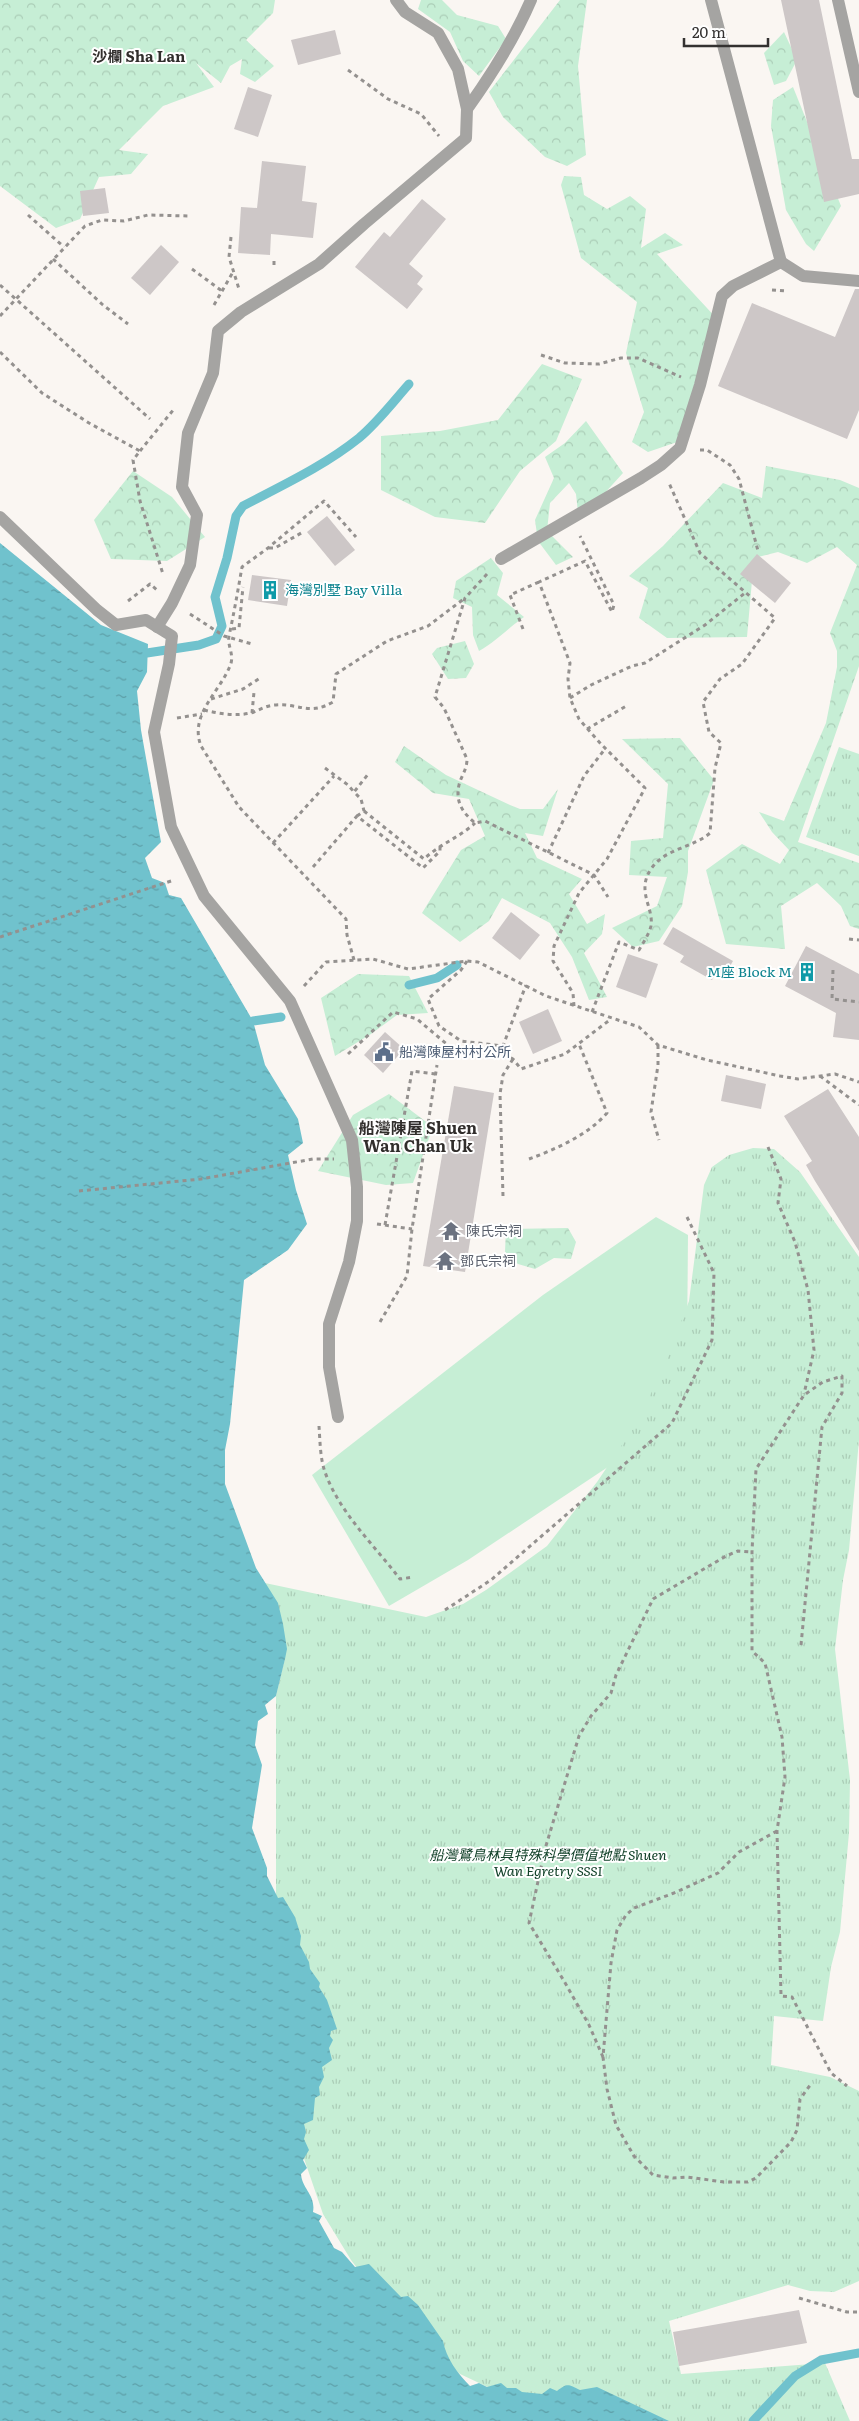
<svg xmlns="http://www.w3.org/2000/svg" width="859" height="2421" font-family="Literata,'Noto Sans TC',serif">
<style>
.green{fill:#c6eed5}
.forest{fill:url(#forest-crowns)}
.park{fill:url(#park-tufts)}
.water{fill:url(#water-ripples)}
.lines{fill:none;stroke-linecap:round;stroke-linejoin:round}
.stream{stroke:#70c2cd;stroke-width:9}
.building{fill:#cdc7c7}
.path{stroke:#94918f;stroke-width:3;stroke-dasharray:4 4;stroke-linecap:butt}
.minor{stroke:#a5a4a2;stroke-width:12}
.labels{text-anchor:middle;stroke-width:4;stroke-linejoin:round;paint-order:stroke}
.culture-label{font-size:14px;fill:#0d838f;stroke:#fff;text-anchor:start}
.service-label{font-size:14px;fill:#4e5e75;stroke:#fff;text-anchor:start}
.worship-label{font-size:14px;fill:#5b616d;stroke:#fff;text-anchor:start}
.park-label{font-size:14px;font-style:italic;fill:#114129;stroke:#fff}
.neighbourhood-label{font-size:15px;font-weight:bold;fill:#312e2c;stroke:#fff}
.quarter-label{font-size:16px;font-weight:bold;fill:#312e2c;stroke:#fff}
</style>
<defs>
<pattern id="forest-crowns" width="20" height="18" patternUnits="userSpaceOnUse" patternTransform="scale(1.25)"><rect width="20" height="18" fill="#c6eed5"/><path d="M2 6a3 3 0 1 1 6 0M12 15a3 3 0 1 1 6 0" fill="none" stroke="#abcdb7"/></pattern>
<pattern id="park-tufts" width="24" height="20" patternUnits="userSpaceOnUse" patternTransform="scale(1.25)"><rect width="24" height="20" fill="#c6eed5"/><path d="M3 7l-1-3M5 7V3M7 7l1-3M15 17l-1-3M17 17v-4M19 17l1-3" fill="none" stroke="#abcdb7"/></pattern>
<pattern id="water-ripples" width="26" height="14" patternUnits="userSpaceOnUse" patternTransform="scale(1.25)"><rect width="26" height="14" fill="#70c2cd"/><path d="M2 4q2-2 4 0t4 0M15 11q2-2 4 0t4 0" fill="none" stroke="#5d9ea7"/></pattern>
</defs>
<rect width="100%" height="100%" fill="#faf6f2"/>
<!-- green -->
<polygon class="green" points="656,1217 688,1235 687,1350 632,1451 468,1560 389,1606 312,1475 543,1295"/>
<!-- forest -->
<g class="forest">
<polygon points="0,0 275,0 273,13 246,40 274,66 255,82 240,74 242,59 230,66 221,83 196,63 214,87 163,106 119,150 148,154 131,174 99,177 80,219 56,228 0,186"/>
<polygon points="421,0 442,0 457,15 498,26 506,39 479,76 463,61 450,32 418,9"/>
<polygon points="560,0 587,0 578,66 586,155 567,166 545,157 503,117 489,92"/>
<polygon points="784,32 797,60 786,81 774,85 764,53"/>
<polygon points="793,87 841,206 814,251 806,244 786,210 771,126 773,100"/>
<polygon points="564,176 581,177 584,195 607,209 630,196 646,209 641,248 665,233 683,245 657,254 719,321 683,440 648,452 632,442 644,412 626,353 637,302 581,258 561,185"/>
<polygon points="542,364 582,379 556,441 520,471 485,523 435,517 381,490 381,436 440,431 498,420"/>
<polygon points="586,421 623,473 592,507 578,513 576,494 569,483 550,503 547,531 573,557 556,565 538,541 535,520 554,478 545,457 565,443"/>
<polygon points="766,466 840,480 859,488 859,666 798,842 859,863 859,929 850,926 841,906 817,883 781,906 785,949 726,944 706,870 742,844 780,864 789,850 772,832 759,812 784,821 826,723 837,667 837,651 830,633 857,565 837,547 807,563 778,552 754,558 747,637 667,638 639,618 648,588 629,576 663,546 723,483 762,498"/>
<polygon points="133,471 172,497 205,537 167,561 111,559 94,520"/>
<path d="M 491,558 L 503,573 L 497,595 L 524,617 C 508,628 496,642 479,651 L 473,635 L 472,607 L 453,598 L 456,581 Z"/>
<polygon points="465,641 474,664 466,678 448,679 432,654 437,648"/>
<polygon points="680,738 714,780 688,851 688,872 682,906 659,941 633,947 612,928 657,906 667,877 629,875 631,841 663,838 668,784 622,739"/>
<polygon points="404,746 446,775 510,805 520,809 543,809 558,789 543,836 525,833 537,858 582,879 569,894 587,924 605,914 602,934 584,953 607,997 589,1000 572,957 550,923 502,898 489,921 460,942 422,913 461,850 485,836 469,799 433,793 395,762"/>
<polygon points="358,974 409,976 428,1013 397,1015 371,1034 335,1056 321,998"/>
<polygon points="389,1094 433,1127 413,1183 386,1185 318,1171 353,1115"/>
<polygon points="568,1228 576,1242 571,1259 554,1258 535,1269 518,1264 505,1252 506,1229"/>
</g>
<!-- park -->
<g class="park">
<polygon points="839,747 859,754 859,856 806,837"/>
<polygon points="753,1148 774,1149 800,1172 859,1257 859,1440 849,1550 843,1580 835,1649 850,1780 849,1833 840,1932 831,1967 823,2021 774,2016 771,2065 830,2077 859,2091 859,2281 834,2292 810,2291 788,2285 669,2321 681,2374 825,2363 850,2421 589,2421 543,2413 460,2374 396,2319 351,2260 323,2214 297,2138 276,1901 276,1696 285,1658 265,1583 426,1617 463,1604 486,1590 547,1546 597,1482 636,1424 663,1369 689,1301 704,1185 712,1167 729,1155"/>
</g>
<!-- water -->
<path class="water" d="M 0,543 L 101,625 L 148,644 L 147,672 L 137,691 L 141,730 L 161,842 L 145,858 L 152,878 L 165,883 L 169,895 L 181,898 L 253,1021 L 265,1065 L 298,1119 L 303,1143 L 288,1155 L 296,1190 L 307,1224 L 288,1250 L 244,1280 L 230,1424 L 225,1450 L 225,1484 L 256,1568 L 278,1603 L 283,1624 L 287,1649 L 285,1659 L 276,1696 L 265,1705 L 268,1714 L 258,1721 L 255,1745 L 262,1765 L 252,1828 L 267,1868 L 267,1876 L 278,1898 L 283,1897 L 295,1917 L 301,1936 L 300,1945 L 309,1962 L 310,1969 L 320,1983 L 319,1987 L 327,2000 L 337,2029 L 331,2031 L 330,2036 L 333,2040 L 329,2048 L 332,2060 L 322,2067 L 324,2077 L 319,2087 L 320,2095 L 315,2098 L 313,2120 L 304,2124 L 306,2132 L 304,2139 L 309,2150 L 303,2160 L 307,2168 L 301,2174 C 302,2189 316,2195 313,2212 L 322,2216 L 319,2221 L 334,2248 L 342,2252 L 355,2267 L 369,2264 L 401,2297 L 408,2296 L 418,2305 L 443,2341 C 446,2358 458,2374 470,2386 L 479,2383 L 487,2387 L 501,2383 L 507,2388 L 516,2388 L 522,2392 L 542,2394 L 550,2388 L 557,2391 C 567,2383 568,2384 580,2390 L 597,2387 L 669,2421 L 0,2421 Z"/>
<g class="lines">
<!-- stream -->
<g class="stream">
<path d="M 147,653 L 199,645 L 216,639 L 222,626 L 215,597 L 227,558 L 236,516 L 243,506 C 283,485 324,466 359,438 C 378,422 393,402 409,384"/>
<polyline points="409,985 437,978 457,965"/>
<polyline points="253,1021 281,1017"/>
<polyline points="753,2421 795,2376 821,2360 859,2353"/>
</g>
</g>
<!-- building -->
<g class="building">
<polygon points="781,0 819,0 852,159 859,159 859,194 824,202"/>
<polygon points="335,30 341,54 298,65 291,40"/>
<polygon points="248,87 272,95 258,137 234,129"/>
<polygon points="262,161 306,166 302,201 317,203 313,238 271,234 270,255 238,253 241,207 257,208"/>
<polygon points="105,188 109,213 83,216 80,191"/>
<polygon points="422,199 446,219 409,264 423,276 417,284 423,289 407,309 355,267 384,232 390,237"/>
<polygon points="161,245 179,262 150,295 131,278"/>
<polygon points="855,289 859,289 859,410 847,439 718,386 752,303 835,337"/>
<polygon points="327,516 355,550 335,566 307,532"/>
<polygon points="757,554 791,583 775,603 740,574"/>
<polygon points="252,575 291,580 287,606 248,600"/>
<polygon points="511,912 540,935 520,960 492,938"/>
<polygon points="673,927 733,961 722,980 715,975 712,980 680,962 684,956 663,944"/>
<polygon points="806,946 859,974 859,1040 833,1037 836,1013 785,986"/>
<polygon points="628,954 658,964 646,998 616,987"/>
<polygon points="548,1009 562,1041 533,1054 519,1022"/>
<polygon points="385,1032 404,1049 383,1073 364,1055"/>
<polygon points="726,1075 766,1084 761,1109 721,1101"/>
<polygon points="454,1086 494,1093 465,1272 423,1266"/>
<polygon points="828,1089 859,1137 859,1251 815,1181 806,1165 812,1161 784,1116"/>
<polygon points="799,2310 807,2343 679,2366 673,2332"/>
</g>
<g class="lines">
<!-- path -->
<g class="path">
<polyline points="348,70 388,99 421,114 439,136"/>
<polyline points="28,215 64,247"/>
<polyline points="231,237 229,257 239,289"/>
<polyline points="53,259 103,305 128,324"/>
<polyline points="274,261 274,268"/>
<polyline points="192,269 222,291"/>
<polyline points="0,285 150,419"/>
<polyline points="772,290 786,291"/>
<polyline points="214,305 233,272"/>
<polyline points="0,316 85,226 102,220 124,221 148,215 190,216"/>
<polyline points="0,352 42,393 89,423 140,451 133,460 140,501 163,574"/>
<polyline points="541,355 565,363 599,364 621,358 638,358 681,377"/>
<polyline points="700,450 707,450 730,465 739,479 758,551"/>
<polyline points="140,451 174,409"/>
<polyline points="269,548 275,548 303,532"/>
<path d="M 487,574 L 465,598 L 435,697 L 444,708 L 467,759 C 467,770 461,776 459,785 C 455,802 463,813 475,823 L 485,821 L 594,875 L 608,897"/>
<polyline points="128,601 150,584 157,590"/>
<polyline points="190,614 224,636 252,644"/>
<polyline points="232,629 239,628 243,587"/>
<polyline points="523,629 510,595 539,582"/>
<polyline points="570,698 591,685 632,666 645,663 705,625 745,593"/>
<polyline points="211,699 243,689 260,678"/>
<path d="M 204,710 C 220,714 238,717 254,712 C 261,709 268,705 276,705 C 299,703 309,716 333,702 L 336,674 L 387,641 L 428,626 L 465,598"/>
<polyline points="252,713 254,692"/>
<polyline points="177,718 202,714"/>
<polyline points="587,729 628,705"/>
<polyline points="325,768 348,785 354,792"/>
<path d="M 364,811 L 424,859 C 440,844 460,837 475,823"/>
<polyline points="357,816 364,811 361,799 354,792 369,773"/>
<polyline points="273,843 334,776"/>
<polyline points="548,853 584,776 605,749"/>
<polyline points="313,867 357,816 423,868 440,851 440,845"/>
<polyline points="0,937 174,880"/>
<polyline points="849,939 859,940"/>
<path d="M 354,960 L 347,935 L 346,919 L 239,807 L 201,746 C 189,715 219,693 230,666 C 235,655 227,646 229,636 C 234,613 238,590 242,567 L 268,548 L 324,501 L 356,537"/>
<polyline points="467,961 461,970 428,999 439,1026 461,1041 503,1046 526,985"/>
<polyline points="833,970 832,999 859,1002"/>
<polyline points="304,986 326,962 373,959 408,969 467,961 478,962 546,996 639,1027 658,1045 707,1060 780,1076 798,1079 835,1074 859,1082"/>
<polyline points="574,1006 573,993 553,961 554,946 579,893 607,859 645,788 601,744 579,719 570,698 568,679 570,663 539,582 585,561 612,612 614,605 580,536"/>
<path d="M 592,1012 L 619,942 L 639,950 C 643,943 649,934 651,926 C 654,908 636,891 651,869 C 665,848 693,848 710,833 L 715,768 L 721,743 L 709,732 L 703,702 L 720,679 L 742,664 L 775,618 L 700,553 L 669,483"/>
<polyline points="658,1045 658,1065 651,1112 659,1140"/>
<polyline points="348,1054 393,1012 417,1019 449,1046 503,1053 513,1059 521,1069 565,1054 611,1019"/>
<polyline points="820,1076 859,1105"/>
<polyline points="768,1147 781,1179 778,1203 795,1242 808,1290 814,1350 804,1394"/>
<polyline points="398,1149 424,1150"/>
<path d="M 529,1159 C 556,1149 588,1135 607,1113 L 579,1044"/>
<polyline points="79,1191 201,1179 313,1159 334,1159"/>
<polyline points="503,1196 500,1094 503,1075 513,1059"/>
<polyline points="377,1224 412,1229"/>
<polyline points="385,1225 412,1071 436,1074"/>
<polyline points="380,1322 407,1276 412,1229 437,1065"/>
<path d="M 319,1426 C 320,1440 320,1458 325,1472 C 339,1512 374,1545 400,1579 L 414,1577"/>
<polyline points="445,1610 491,1580 672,1423 712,1340 714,1273 687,1217"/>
<polyline points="801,1645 822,1427 842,1393 842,1376 823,1382 804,1395 756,1469 752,1552 752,1651 765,1663 782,1737 785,1777 777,1831 781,1996 792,1997 831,2073 847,2086"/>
<polyline points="777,1831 739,1852 718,1873 674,1893 634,1908 626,1915 617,1930 611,1963 603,2057 607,2089 616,2125 634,2156 653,2175 673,2178 687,2177 724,2182 748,2182 756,2178 791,2142 797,2130 800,2099 811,2084"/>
<polyline points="603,2057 589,2025 564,1981 529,1923 545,1849 579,1736 591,1716 611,1693 616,1675 653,1599 726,1556 738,1551 752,1552"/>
<polyline points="799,2298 847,2312 859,2312"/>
</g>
<!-- minor -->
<g class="minor">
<polyline points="838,0 859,92"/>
<path d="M 467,109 C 492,74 514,40 531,0"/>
<polyline points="781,262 803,276 859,281"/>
<polyline points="0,517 97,610 116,625 146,620 172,636 169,664 154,732 171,827 204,896 290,1001 352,1140 357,1187 357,1221 349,1262 329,1324 329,1367 338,1417"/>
<polyline points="501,559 641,478 661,465 680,448 700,385 722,296 733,286 781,262 711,0"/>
<polyline points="157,627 172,603 190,565 197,515 182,487 188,433 213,373 218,331 241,312 319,264 364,224 466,138 467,109 458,69 438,33 405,12 396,0"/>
</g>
</g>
<!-- icons -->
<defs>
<g id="building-bare" transform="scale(1.5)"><path d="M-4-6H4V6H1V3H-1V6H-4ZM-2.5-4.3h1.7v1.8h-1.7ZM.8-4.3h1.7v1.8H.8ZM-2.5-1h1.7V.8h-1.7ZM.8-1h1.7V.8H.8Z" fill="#0f9aa8" stroke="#fff" stroke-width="2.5" paint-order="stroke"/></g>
<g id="civic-bare" transform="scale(1.5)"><path d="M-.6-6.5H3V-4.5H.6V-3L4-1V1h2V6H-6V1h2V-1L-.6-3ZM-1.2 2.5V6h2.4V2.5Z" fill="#5c6f8a" stroke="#fff" stroke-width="2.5" paint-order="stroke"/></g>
<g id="temple-bare" transform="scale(1.5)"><path d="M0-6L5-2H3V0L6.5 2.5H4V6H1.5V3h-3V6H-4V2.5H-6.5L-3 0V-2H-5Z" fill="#6b7280" stroke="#fff" stroke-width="2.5" paint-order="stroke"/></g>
</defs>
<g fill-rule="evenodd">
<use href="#building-bare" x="270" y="590"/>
<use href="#building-bare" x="807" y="972"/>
<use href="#civic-bare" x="384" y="1052"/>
<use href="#temple-bare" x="451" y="1231"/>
<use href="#temple-bare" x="445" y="1261"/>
</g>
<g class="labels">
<!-- culture labels -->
<g class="culture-label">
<text x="285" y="595">海灣別墅 Bay Villa</text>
<text x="792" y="977" text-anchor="end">M座 Block M</text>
</g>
<!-- service labels -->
<g class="service-label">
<text x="399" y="1057">船灣陳屋村村公所</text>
</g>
<!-- worship labels -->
<g class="worship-label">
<text x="466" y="1236">陳氏宗祠</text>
<text x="460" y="1266">鄧氏宗祠</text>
</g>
<!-- park labels -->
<g class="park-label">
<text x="548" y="1860">船灣鷺鳥林具特殊科學價值地點 Shuen<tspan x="548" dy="16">Wan Egretry SSSI</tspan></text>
</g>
<!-- neighbourhood labels -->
<g class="neighbourhood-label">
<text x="139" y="62">沙欄 Sha Lan</text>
</g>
<!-- quarter labels -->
<g class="quarter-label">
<text x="418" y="1134">船灣陳屋 Shuen<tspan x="418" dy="18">Wan Chan Uk</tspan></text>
</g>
</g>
<!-- scale -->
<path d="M684 38v8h84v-8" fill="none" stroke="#333130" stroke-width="2.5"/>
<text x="692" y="38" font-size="15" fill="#333130" stroke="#ffffff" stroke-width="4" paint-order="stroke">20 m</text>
</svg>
